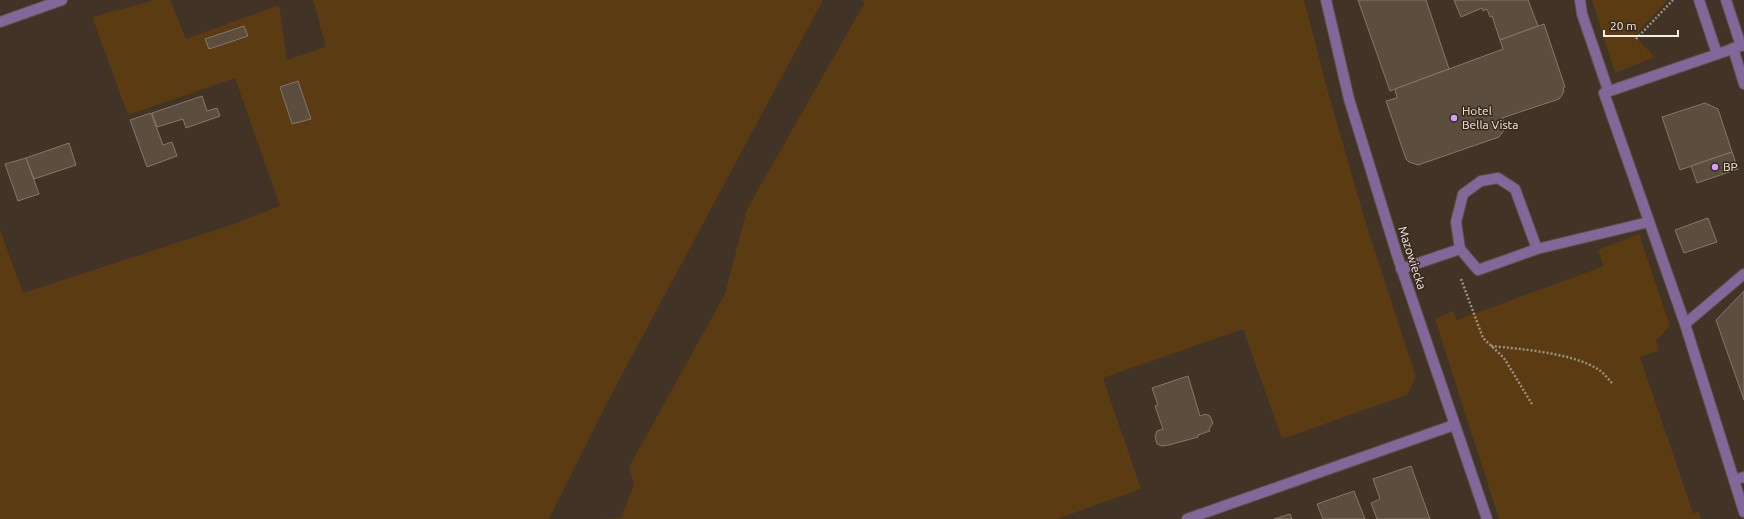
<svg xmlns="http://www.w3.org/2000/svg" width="1744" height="519" font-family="Ubuntu,sans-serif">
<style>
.green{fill:#5b3b11}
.building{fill:#5c4e3f;stroke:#867767}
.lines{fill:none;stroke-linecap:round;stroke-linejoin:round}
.minor-casing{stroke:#5e5144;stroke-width:12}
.path{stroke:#9b9084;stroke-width:2.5;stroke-dasharray:2 2;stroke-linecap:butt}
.minor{stroke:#82679a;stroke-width:10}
.poi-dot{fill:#d19dfe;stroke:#36291b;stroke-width:1.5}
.labels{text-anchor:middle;stroke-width:3;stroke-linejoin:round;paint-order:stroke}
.poi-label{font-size:12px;fill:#f5ede4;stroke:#36291b;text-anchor:start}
.street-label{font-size:12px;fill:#f5ede4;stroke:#36291b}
</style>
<rect width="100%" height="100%" fill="#413325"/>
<!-- green -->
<g class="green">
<polygon points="155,0 170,0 186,39 279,5 287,60 326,47 313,0 823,0 609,399 549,519 0,519 0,230 23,293 231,225 280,206 235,78 128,115 92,17"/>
<polygon points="863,0 1304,0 1326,85 1367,227 1416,377 1407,395 1282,439 1243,329 1103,378 1141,489 1057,519 603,519 621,518 634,484 629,467 725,294 747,209 864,4"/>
<polygon points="1592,0 1668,0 1634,36 1655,57 1615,73"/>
<polygon points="1639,234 1670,326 1656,340 1659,351 1640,357 1693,513 1699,512 1701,519 1499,519 1435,319 1453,311 1457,320 1604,266 1598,250"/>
</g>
<!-- building -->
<g class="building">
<polygon points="1358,0 1426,0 1449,69 1390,91"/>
<polygon points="1454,0 1528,0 1538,26 1500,40 1492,16 1490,17 1487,9 1483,11 1482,8 1461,17"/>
<polygon points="1544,24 1565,87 1563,88 1564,91 1562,95 1559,99 1502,118 1505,125 1504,130 1499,137 1418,165 1409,162 1406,159 1386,101 1397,98 1395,89 1503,49 1500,40"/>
<polygon points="244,26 248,36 209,49 205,39"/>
<polygon points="298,81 311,119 292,124 280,87"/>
<polygon points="202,96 207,111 217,108 220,116 186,128 183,119 157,127 152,113"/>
<polygon points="1705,103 1718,109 1732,152 1680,170 1662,117"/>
<polygon points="151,113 163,145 172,142 177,156 147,167 130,120"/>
<polygon points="69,143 76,165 34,179 26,158"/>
<polygon points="1732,152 1738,169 1697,183 1691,166"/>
<polygon points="26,158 39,194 18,201 5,164"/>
<polygon points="1708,218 1717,242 1684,253 1675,230"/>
<polygon points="1744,291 1744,400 1716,320"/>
<polygon points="1188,376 1200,416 1205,414 1210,416 1213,423 1209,429 1210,431 1198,435 1198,437 1169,445 1162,446 1157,444 1155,436 1157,431 1163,429 1155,406 1158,405 1152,388"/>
<polygon points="1411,466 1430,519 1377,519 1371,503 1380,499 1373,479"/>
<polygon points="1354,491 1365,519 1323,519 1317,504"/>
<polygon points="1290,514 1292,519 1274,519"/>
</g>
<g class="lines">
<!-- minor casing -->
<g class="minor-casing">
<g id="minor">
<polyline points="1326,0 1349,99 1397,255 1487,519"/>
<polyline points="1580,0 1582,14 1608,90"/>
<polyline points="1699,0 1717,54"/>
<polyline points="1726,0 1741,46"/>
<polyline points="0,22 62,0"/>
<polyline points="1744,45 1604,93 1685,324 1744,512"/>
<polyline points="1733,48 1744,84"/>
<polyline points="1537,249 1515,189 1498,178 1481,181 1463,194 1456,222 1460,249 1478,270 1537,249 1649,222"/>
<polyline points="1401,269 1460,249"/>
<polyline points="1685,324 1744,274"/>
<polyline points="1734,480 1744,477"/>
<polyline points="1187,519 1454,425"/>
</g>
</g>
<!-- path -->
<g class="path">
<polyline points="1636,39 1673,0"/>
<polyline points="1461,279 1483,338 1504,358 1532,404"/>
<path d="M 1491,346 C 1521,349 1574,353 1599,370 C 1604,373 1608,379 1612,383"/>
</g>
<!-- minor -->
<use href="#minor" class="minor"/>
</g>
<!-- markers -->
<g class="poi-dot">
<circle cx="1454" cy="118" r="4"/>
<circle cx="1715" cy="167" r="4"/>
</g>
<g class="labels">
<!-- poi labels -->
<g class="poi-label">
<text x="1462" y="115">Hotel<tspan x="1462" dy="14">Bella Vista</tspan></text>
<text x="1723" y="171">BP</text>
</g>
<!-- street labels -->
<g class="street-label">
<text transform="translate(1412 258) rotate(72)" y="4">Mazowiecka</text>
</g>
</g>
<!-- scale -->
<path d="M1604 30v6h74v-6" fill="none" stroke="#f5ede4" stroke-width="2"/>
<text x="1610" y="30" font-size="12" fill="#f5ede4" stroke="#36291b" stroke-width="3" paint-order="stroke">20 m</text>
</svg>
